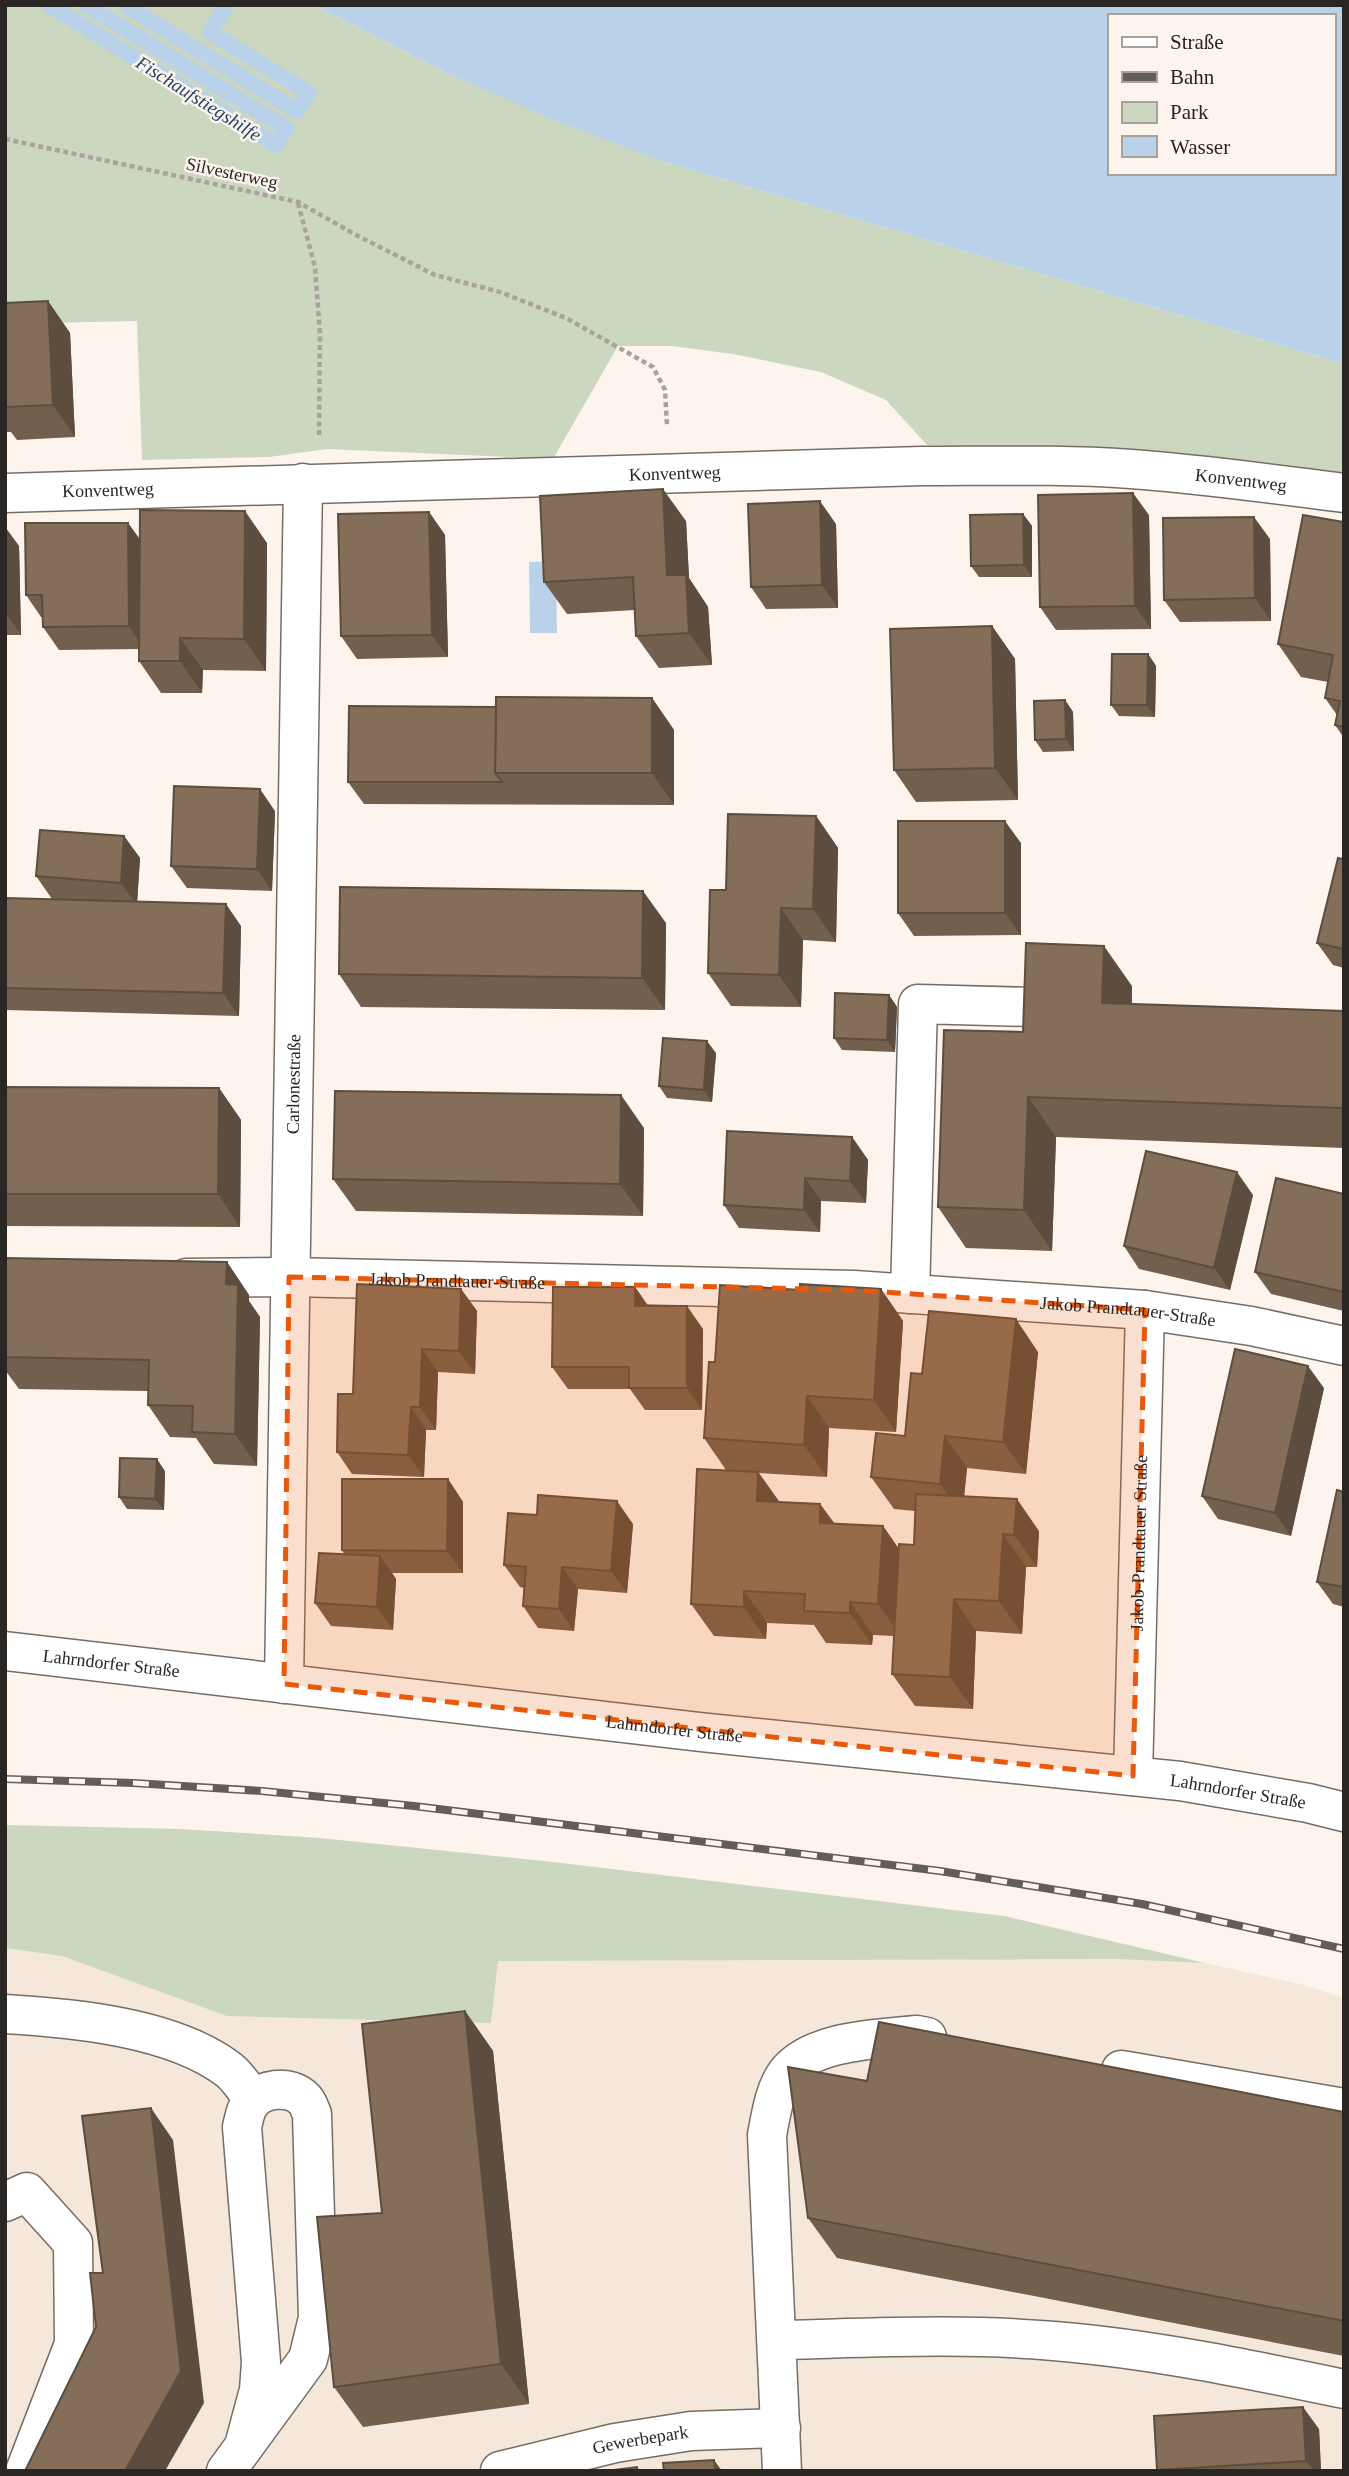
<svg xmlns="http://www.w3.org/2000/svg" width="1349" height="2476" font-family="Georgia,serif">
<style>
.built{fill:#f5e7da}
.green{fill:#cbd7bf}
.water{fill:#bad2e9;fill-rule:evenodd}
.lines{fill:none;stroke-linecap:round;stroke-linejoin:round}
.stream{stroke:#bad2e9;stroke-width:16}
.minor-casing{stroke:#756e67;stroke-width:41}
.path{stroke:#a9a39d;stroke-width:4.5;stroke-dasharray:5 3.5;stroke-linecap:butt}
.minor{stroke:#fff;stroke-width:38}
.rail-casing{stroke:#615d59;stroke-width:8}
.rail{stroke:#fdf5ed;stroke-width:5;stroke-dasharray:16;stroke-linecap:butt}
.wall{fill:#725f4d}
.shaded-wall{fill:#5c4d3e}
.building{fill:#846e59;stroke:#5c4d3e;stroke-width:2}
.marked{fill:#e8590c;fill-opacity:0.2;stroke:#e8590c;stroke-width:5;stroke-dasharray:14 9;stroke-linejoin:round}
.labels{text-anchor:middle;stroke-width:5;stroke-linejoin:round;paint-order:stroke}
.street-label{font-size:18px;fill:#292624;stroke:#fdf5ed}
.water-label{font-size:19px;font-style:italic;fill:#1e4365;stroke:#fdf5ed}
</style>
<rect width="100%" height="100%" fill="#fdf5ed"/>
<!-- built -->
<polygon class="built" points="5,1948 62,1956 123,1978 491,2023 497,1961 1117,1959 1205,1963 1304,1985 1344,1998 1344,2471 5,2471"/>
<!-- green -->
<g class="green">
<polygon points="5,5 314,5 447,73 662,161 1344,364 1344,476 1130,453 927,445 886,400 821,372 733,354 671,346 618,346 553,459 327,449 269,457 142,460 137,321 5,324"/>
<polygon points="5,1825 182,1829 320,1838 553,1862 1004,1916 1205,1963 1116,1959 498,1961 491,2023 227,2016 62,1956 5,1948"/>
</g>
<!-- water -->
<g class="water">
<path d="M 314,5 L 1344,5 L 1344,364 L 662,161 L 549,118 L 447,73 ZM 1109,16 L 1333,16 L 1333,173 L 1109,173 Z"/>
<polygon points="556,561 557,633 530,633 529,562"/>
</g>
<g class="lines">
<!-- stream -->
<g class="stream">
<polyline points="49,5 276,145 286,128 86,5"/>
<polyline points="125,5 297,111 309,93 210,32 227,5"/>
</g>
<!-- minor casing -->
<g class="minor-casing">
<g id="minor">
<path id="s1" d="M 5,493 L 922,466 C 992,466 1062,464 1131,469 C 1202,474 1273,484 1344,493"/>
<path id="s2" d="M 186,1278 L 289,1277 L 854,1290 L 1145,1310 L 1251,1326 L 1344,1346"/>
<polyline points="910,1294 918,1004 1032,1007"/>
<path id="s3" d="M 5,1651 L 700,1732 L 1180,1781 L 1308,1803 L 1344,1812"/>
<path id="s4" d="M 284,1684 L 303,483"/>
<path id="s5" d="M 1133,1776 L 1145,1310"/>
<path d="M 5,2014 C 73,2018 173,2027 229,2070 C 238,2077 246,2090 253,2099"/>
<polyline points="1121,2070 1344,2108"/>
<polyline points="5,2202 27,2192 73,2243 74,2344 25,2471"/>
<path d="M 777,2340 C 869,2338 962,2333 1054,2341 C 1152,2349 1248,2369 1344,2389"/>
<path d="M 226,2471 L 308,2359 L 318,2318 L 312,2114 C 310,2110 308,2102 304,2099 C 290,2084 259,2088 249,2105 C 245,2111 244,2119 242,2127 L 261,2362 L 259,2390 L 244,2446"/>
<path id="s6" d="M 500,2471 L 615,2443 L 691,2431 L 781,2428"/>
<path d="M 782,2471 L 767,2135 C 771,2115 774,2091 786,2074 C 811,2040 879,2039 917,2035 L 927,2037"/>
</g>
</g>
<!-- path -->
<g class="path">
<polyline points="5,139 298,202 358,236 435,275 500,292 566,318 653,367 665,390 667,426"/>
<polyline points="298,203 315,267 320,334 319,437"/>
</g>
<!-- minor -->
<use href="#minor" class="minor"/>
<!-- rail casing -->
<g class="rail-casing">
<polyline id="rail" points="5,1779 134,1783 262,1791 414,1806 940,1871 1142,1904 1344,1949"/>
</g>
<!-- rail -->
<use href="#rail" class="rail"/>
</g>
<!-- wall -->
<g class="wall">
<polygon points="48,301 70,333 75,437 17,440 11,432 5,432 5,303"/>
<polygon points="429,512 445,535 448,657 357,659 341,636"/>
<polygon points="1023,514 1032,526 1032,577 979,577 971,566"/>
<polygon points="1149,515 1151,629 1056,630 1040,607"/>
<polygon points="686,521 689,578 708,607 712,665 659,668 636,636 635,610 567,614 544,582"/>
<polygon points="1344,522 1344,738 1335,725 1337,715 1325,698 1328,682 1301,677 1278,644"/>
<polygon points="128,523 140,540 267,543 266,671 203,670 202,693 161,693 139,661 139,649 59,650 43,627 43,617 41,617 26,595"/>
<polygon points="836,524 838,608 766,609 751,587"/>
<polygon points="5,527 19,546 21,635 5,635"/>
<polygon points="1270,539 1271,621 1180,622 1164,600"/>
<polygon points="992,626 1015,659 1018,800 916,802 894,770"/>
<polygon points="1148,654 1156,666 1155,717 1119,716 1111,705"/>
<polygon points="652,698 674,730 674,805 364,804 348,782 496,707"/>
<polygon points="1065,700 1073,712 1074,751 1043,752 1035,740"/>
<polygon points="275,811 272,891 187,888 171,866"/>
<polygon points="816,816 838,848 836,942 803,940 801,1007 731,1006 708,973 726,890"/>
<polygon points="124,836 140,858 137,902 241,926 239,1016 5,1010 5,898 65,900 52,899 36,876"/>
<polygon points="1021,843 1021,935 914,936 898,913"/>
<polygon points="1344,859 1344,968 1333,965 1317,943"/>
<polygon points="666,923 665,1010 361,1007 339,974"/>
<polygon points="1132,986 1132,1004 1344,1011 1344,1148 1056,1137 1052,1251 966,1248 938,1207 1023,1032"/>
<polygon points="889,995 897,1007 895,1052 842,1050 834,1038"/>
<polygon points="716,1053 712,1102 667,1098 659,1086"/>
<polygon points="5,1087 219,1088 241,1120 240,1227 5,1226"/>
<polygon points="644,1128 643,1216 356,1211 333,1179"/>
<polygon points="852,1137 868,1160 866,1203 821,1201 820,1232 739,1228 724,1205"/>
<polygon points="1344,1194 1344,1311 1271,1294 1255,1272"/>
<polygon points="1253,1195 1230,1290 1139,1269 1124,1246"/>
<polygon points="5,1258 227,1262 249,1295 249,1301 260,1317 257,1466 214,1464 196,1438 170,1437 148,1405 148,1391 19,1389 5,1370"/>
<polygon points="635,1287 648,1306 703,1329 702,1410 645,1410 630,1389 568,1389 552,1367"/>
<polygon points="461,1289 477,1311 475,1374 438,1372 436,1430 426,1430 424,1477 352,1474 337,1452 353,1394"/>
<polygon points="881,1289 903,1321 896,1432 829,1428 827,1477 759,1473 779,1502 820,1504 835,1524 883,1526 899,1549 914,1545 915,1511 894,1509 871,1477 905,1436 922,1374 1038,1352 1026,1474 967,1468 964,1497 1039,1531 1037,1567 1026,1567 1022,1634 976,1631 973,1709 915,1706 892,1674 894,1636 873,1635 872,1645 826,1643 814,1625 767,1623 766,1639 714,1636 691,1604 726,1470 704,1438 715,1362 800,1290"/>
<polygon points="1324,1388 1291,1536 1218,1519 1202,1496"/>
<polygon points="165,1471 164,1510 127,1509 119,1497"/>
<polygon points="448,1479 463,1502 463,1573 392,1573 396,1579 393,1630 331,1626 315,1603 344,1554 342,1550"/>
<polygon points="1344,1492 1344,1607 1333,1604 1317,1582"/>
<polygon points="633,1524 627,1593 578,1589 574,1631 538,1628 523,1606 524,1588 520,1587 504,1565"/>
<polygon points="465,2011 493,2051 529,2404 363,2427 334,2387 382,2213"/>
<polygon points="867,2081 1344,2112 1344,2356 837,2258 808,2218"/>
<polygon points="1319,2429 1321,2471 1158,2471 1157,2470"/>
</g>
<!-- shaded-wall -->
<g class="shaded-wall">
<polygon points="48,301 70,333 75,437 53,405"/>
<polygon points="663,489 686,521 689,578 708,607 712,665 689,633 667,575"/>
<polygon points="1133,493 1149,515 1151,629 1135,606"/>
<polygon points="820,501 836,524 838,608 822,585"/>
<polygon points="245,511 267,543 266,671 244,639"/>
<polygon points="429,512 445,535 448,657 432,635"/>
<polygon points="1023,514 1032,526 1032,577 1024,565"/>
<polygon points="1254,517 1270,539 1271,621 1255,598"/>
<polygon points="128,523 144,545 144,649 129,626"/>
<polygon points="5,527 19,546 21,635 5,612"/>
<polygon points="992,626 1015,659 1018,800 995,768"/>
<polygon points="180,638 203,670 202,693 180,661"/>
<polygon points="1148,654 1156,666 1155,717 1147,705"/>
<polygon points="652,698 674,730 674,805 652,773"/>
<polygon points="1065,700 1073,712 1074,751 1066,739"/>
<polygon points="260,789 275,811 272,891 257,869"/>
<polygon points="816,816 838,848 836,942 813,909"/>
<polygon points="1005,821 1021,843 1021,935 1005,913"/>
<polygon points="124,836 140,858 137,905 121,883"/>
<polygon points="643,891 666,923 665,1010 642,978"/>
<polygon points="226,904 241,926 239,1016 223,993"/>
<polygon points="781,908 803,940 801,1007 779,975"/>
<polygon points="1104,946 1132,986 1130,1043 1102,1003"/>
<polygon points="889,995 897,1007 895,1052 887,1040"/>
<polygon points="707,1041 716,1053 712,1102 704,1090"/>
<polygon points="219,1088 241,1120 240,1227 218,1194"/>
<polygon points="621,1095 644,1128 643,1216 620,1184"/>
<polygon points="1028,1097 1056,1137 1052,1251 1024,1210"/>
<polygon points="852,1137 868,1160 866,1203 850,1181"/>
<polygon points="1237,1172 1253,1195 1230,1290 1214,1268"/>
<polygon points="805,1178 821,1201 820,1232 804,1210"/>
<polygon points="227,1262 249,1295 249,1301 260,1317 257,1466 235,1434 226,1284"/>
<polygon points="635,1287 651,1310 635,1306"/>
<polygon points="461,1289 477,1311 475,1374 459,1351"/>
<polygon points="881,1289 903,1321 896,1432 874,1400"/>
<polygon points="687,1306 703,1329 702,1410 687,1388"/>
<polygon points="1016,1319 1038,1352 1026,1474 1003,1442"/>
<polygon points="422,1349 438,1372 436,1430 420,1407"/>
<polygon points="1308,1366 1324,1388 1291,1536 1275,1513"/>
<polygon points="807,1396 829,1428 827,1477 804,1445"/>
<polygon points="411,1407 426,1430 424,1477 408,1455"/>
<polygon points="945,1436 967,1468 962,1516 940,1484"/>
<polygon points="157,1459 165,1471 164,1510 155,1499"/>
<polygon points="758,1472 781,1504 757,1501"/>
<polygon points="448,1479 463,1502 463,1573 447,1551"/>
<polygon points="1017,1499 1039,1531 1037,1567 1014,1535"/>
<polygon points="617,1501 633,1524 627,1593 611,1571"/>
<polygon points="820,1504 843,1536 820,1523"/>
<polygon points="883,1526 905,1558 901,1636 878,1604"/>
<polygon points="1003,1534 1026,1567 1022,1634 999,1601"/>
<polygon points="380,1556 396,1579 393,1630 377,1607"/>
<polygon points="562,1567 578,1589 574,1631 559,1609"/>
<polygon points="744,1591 767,1623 766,1639 744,1607"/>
<polygon points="954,1599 976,1631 973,1709 950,1677"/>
<polygon points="850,1602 873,1635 872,1645 850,1613"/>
<polygon points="465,2011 493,2051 529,2404 501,2364"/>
<polygon points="151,2108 173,2140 204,2403 165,2471 125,2471"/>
<polygon points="1303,2407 1319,2429 1321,2471 1314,2471 1306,2461"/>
<polygon points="714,2460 722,2471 715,2471"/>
</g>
<!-- building -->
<g class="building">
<polygon points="48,301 53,405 5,407 5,303"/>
<polygon points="663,489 667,575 686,575 689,633 636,636 633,577 544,582 540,496"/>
<polygon points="1133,493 1135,606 1040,607 1038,495"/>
<polygon points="820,501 822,585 751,587 748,504"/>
<polygon points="140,510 245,511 244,639 180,638 180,661 139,661"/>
<polygon points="429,512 432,635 341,636 338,514"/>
<polygon points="1023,514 1024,565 971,566 970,515"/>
<polygon points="1303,515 1344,522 1344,727 1335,725 1340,701 1325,698 1333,655 1278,644"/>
<polygon points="1254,517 1255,598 1164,600 1163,518"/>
<polygon points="25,523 128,523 129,626 43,627 42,595 26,595"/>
<polygon points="992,626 995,768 894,770 890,629"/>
<polygon points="1112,654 1148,654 1147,705 1111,705"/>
<polygon points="496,697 652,698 652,773 495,773"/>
<polygon points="1065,700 1066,739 1035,740 1034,701"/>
<polygon points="349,706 496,707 495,773 502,782 348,782"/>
<polygon points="174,786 260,789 257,869 171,866"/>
<polygon points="728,814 816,816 813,909 781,908 779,975 708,973 710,890 726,890"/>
<rect x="898" y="821" width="107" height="92"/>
<polygon points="40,830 124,836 121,883 36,876"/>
<polygon points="1338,858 1344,859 1344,949 1317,943"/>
<polygon points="340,887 643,891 642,978 339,974"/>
<polygon points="5,898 226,904 223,993 5,988"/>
<polygon points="1026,943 1104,946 1102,1003 1344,1011 1344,1108 1028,1097 1024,1210 938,1207 944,1030 1023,1032"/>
<polygon points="835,993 889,995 887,1040 834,1038"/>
<polygon points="663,1038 707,1041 704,1090 659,1086"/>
<polygon points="5,1087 219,1088 218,1194 5,1194"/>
<polygon points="335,1091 621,1095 620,1184 333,1179"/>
<polygon points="727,1131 852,1137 850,1181 805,1178 804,1210 724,1205"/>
<polygon points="1146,1151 1237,1172 1214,1268 1124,1246"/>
<polygon points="1276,1178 1344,1194 1344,1292 1255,1272"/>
<polygon points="5,1258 227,1262 226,1284 238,1285 235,1434 192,1432 193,1406 148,1405 149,1360 5,1357"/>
<polygon points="357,1284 461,1289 459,1351 422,1349 420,1407 411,1407 408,1455 337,1452 338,1394 353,1394"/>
<polygon points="800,1284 881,1289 874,1400 807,1396 804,1445 704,1438 709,1362 715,1362 720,1285 800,1290"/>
<polygon points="553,1287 635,1287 635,1306 687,1306 687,1388 629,1388 629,1367 552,1367"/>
<polygon points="929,1311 1016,1319 1003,1442 945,1436 940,1484 871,1477 876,1433 905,1436 911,1373 922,1374"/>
<polygon points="1235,1349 1308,1366 1275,1513 1202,1496"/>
<polygon points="120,1458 157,1459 155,1499 119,1497"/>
<polygon points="697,1469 758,1472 757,1501 820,1504 820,1523 883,1526 878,1604 850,1602 850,1613 804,1611 805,1594 744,1591 744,1607 691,1604"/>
<polygon points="342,1479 448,1479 447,1551 342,1550"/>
<polygon points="1337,1490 1344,1492 1344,1587 1317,1582"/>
<polygon points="916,1494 1017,1499 1014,1535 1003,1534 999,1601 954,1599 950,1677 892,1674 899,1544 914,1545"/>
<polygon points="538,1495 617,1501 611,1571 562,1567 559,1609 523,1606 526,1567 504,1565 508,1513 537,1515"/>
<polygon points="319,1553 380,1556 377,1607 315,1603"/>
<polygon points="465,2011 501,2364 334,2387 317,2217 382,2213 362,2024"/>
<polygon points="879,2022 1344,2112 1344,2321 808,2218 788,2067 867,2081"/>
<polygon points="151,2108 181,2371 125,2471 25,2471 96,2327 90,2273 103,2273 82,2116"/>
<polygon points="1303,2407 1306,2461 1157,2470 1154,2416"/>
<polygon points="714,2460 715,2471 664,2471 663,2463"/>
<polygon points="637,2467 638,2471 606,2471"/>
</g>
<!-- marked area -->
<path class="marked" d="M 289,1277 L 854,1290 L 1145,1310 L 1133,1776 L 284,1684 Z"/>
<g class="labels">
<!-- street labels -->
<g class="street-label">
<text transform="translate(232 173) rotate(12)" y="6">Silvesterweg</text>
<text dy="6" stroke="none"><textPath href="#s1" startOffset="670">Konventweg</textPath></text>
<text dy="6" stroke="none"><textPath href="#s1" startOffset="1237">Konventweg</textPath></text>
<text dy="6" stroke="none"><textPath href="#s1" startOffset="103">Konventweg</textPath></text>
<text dy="6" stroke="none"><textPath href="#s4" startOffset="600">Carlonestraße</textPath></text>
<text dy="6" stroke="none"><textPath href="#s2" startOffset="271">Jakob Prandtauer-Straße</textPath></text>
<text dy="6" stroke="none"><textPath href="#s2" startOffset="943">Jakob Prandtauer-Straße</textPath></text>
<text dy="6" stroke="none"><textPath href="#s5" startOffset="233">Jakob-Prandtauer Straße</textPath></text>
<text dy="6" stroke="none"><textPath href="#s3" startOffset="107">Lahrndorfer Straße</textPath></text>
<text dy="6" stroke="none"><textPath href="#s3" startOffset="674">Lahrndorfer Straße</textPath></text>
<text dy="6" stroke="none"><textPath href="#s3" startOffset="1241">Lahrndorfer Straße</textPath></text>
<text dy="6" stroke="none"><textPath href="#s6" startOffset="144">Gewerbepark</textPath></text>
</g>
<!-- water labels -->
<g class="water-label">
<text transform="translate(199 98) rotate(32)" y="7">Fischaufstiegshilfe</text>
</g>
</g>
<!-- border -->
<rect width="1349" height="2476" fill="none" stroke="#292624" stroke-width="14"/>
<!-- legend -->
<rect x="1108" y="14" width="228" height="161" fill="#fdf5ed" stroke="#a8a29d" stroke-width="2"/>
<rect x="1122" y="37" width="35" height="10" fill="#ffffff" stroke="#a8a29d" stroke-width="2"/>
<text x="1170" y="49" font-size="21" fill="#292624">Straße</text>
<rect x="1122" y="72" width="35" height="10" fill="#615d59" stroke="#a8a29d" stroke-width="2"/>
<text x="1170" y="84" font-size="21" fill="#292624">Bahn</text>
<rect x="1122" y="102" width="35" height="21" fill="#cbd7bf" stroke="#a8a29d" stroke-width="2"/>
<text x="1170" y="119" font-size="21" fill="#292624">Park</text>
<rect x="1122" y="136" width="35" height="21" fill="#bad2e9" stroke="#a8a29d" stroke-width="2"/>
<text x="1170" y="154" font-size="21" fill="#292624">Wasser</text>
</svg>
